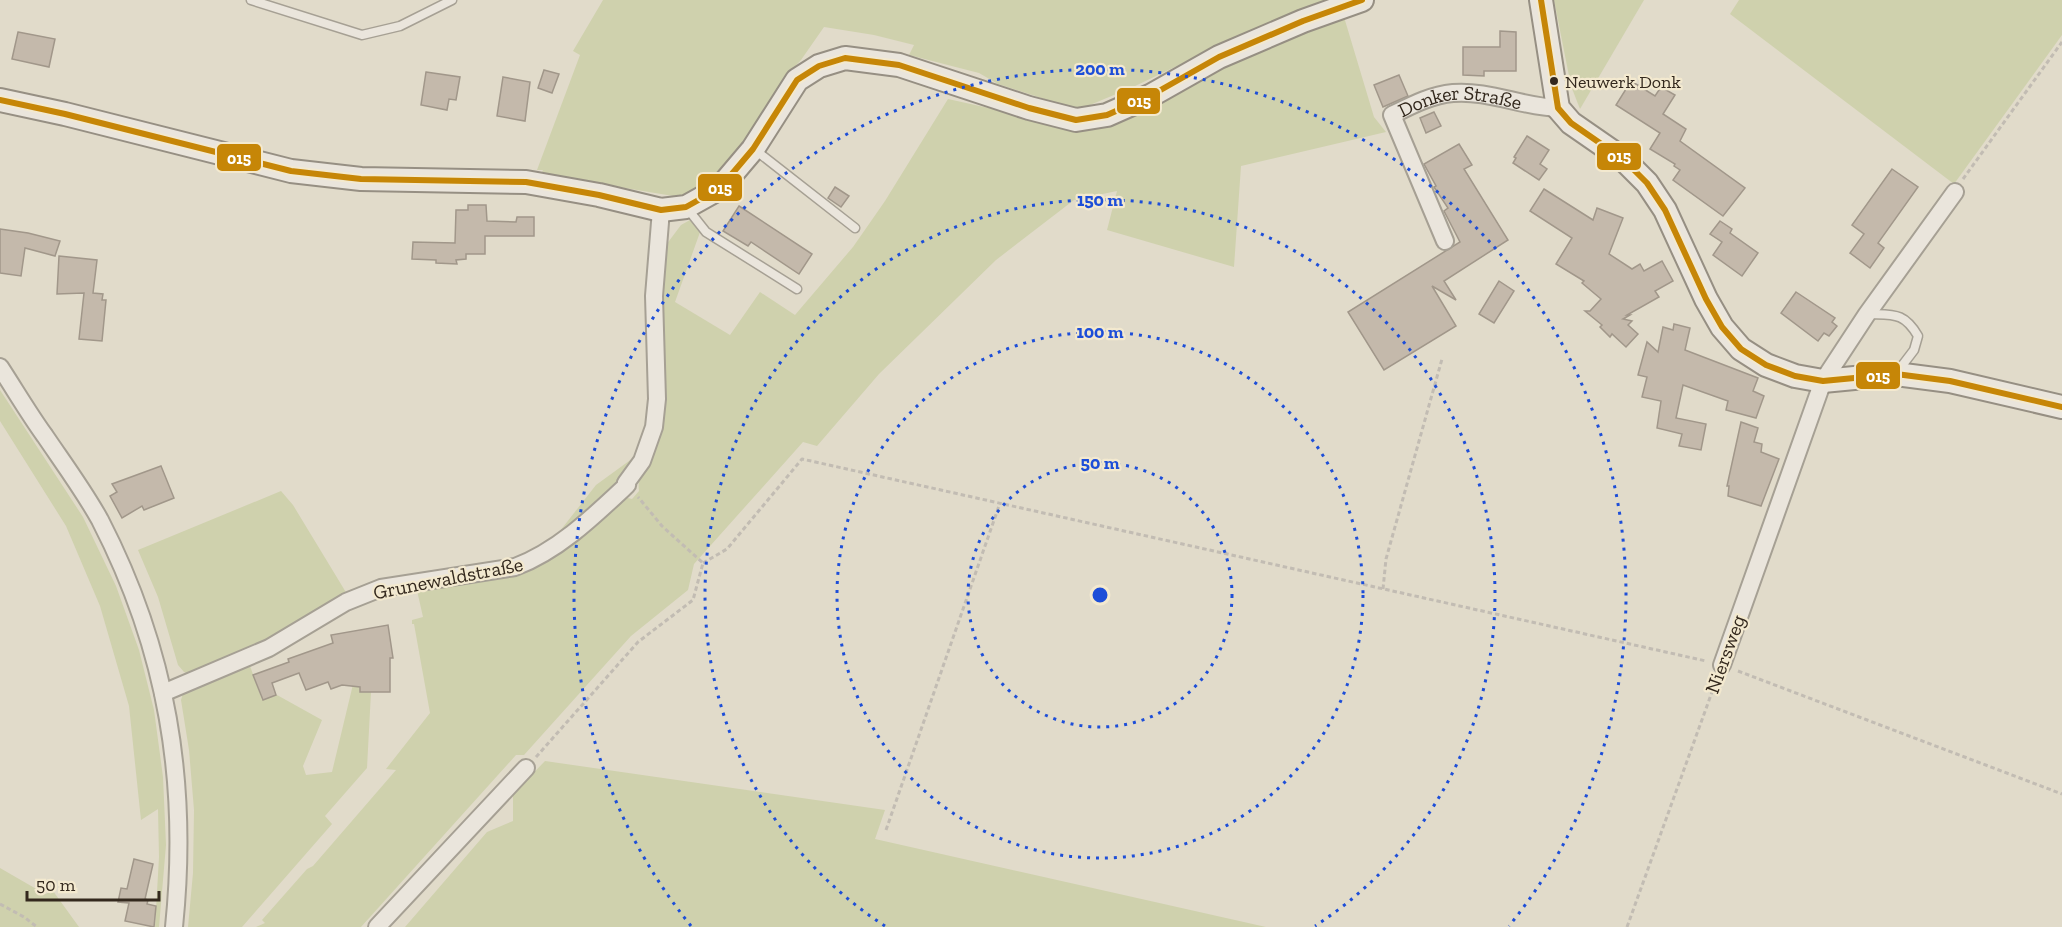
<svg xmlns="http://www.w3.org/2000/svg" width="2062" height="927" font-family="'Zilla Slab',serif">
<style>
.green{fill:#cfd1ad}
.building{fill:#c4b9ab;stroke:#a1978a;stroke-width:1.5}
.lines{fill:none;stroke-linecap:round;stroke-linejoin:round}
.lane-casing{stroke:#a6a094;stroke-width:11}
.street-casing{stroke:#a6a094;stroke-width:20}
.secondary-casing{stroke:#968f83;stroke-width:26}
.path{stroke:#c2bcb3;stroke-width:3;stroke-dasharray:4.5 3;stroke-linecap:butt}
.lane{stroke:#eae5dc;stroke-width:8}
.street{stroke:#eae5dc;stroke-width:16}
.secondary{stroke:#eae5dc;stroke-width:22}
.bus-1-casing{stroke:#f3e9cf;stroke-width:10}
.bus-1{stroke:#c68607;stroke-width:6}
.ring{fill:none;stroke:#1d4ed8;stroke-width:3;stroke-dasharray:3 6}
.bus-dot{fill:#33281d;stroke:#f3e9cf;stroke-width:2}
.labels{text-anchor:middle;stroke-width:4.5;stroke-linejoin:round;paint-order:stroke}
.bus-label{font-size:18px;fill:#33281d;stroke:#f3e9cf;text-anchor:start}
.street-label{font-size:20px;fill:#33281d;stroke:#f3e9cf}
.centre{fill:#1d4ed8;stroke:#f3e9cf;stroke-width:3}
.ring-label{font-size:18px;text-anchor:middle;font-weight:bold;fill:#1d4ed8;stroke:#f3e9cf;stroke-width:4.5;stroke-linejoin:round;paint-order:stroke}
.line-badge{stroke:#f3e9cf;stroke-width:2}
.badge-label{font-size:16px;text-anchor:middle;font-weight:bold;fill:#fff}
</style>
<rect width="100%" height="100%" fill="#e1dbca"/>
<!-- green -->
<g class="green">
<polygon points="603,0 1340,0 1225,43 1133,87 1078,110 998,84 979,73 909,55 914,45 874,35 824,27 801,60 787,75 724,174 685,198 541,174 543,170 537,170 580,55 573,51"/>
<polygon points="1554,0 1644,0 1580,109 1571,86"/>
<polygon points="1739,0 2062,0 2062,35 1954,184 1730,14"/>
<path d="M 1344,17 L 1374,117 L 1386,132 L 1241,166 L 1234,267 L 1107,230 L 1117,191 L 1074,200 L 996,260 L 879,374 L 817,446 L 803,442 L 694,564 L 688,590 L 631,636 L 524,755 L 516,755 L 361,927 L 256,927 L 265,923 L 262,920 L 307,869 L 313,866 L 396,770 L 386,769 L 430,713 L 414,624 L 412,624 L 412,620 L 423,617 L 416,586 L 511,573 L 624,497 L 632,499 L 639,491 C 637,475 644,463 651,449 L 659,295 L 666,245 L 681,225 L 690,220 L 704,221 L 675,302 L 730,335 L 760,292 L 795,315 L 853,247 L 885,201 L 948,99 L 1079,128 L 1145,107 L 1302,30 Z"/>
<polygon points="0,390 83,517 116,586 139,650 154,710 163,777 166,845 159,927 155,927 159,857 158,809 141,820 129,706 100,606 66,526 0,421"/>
<polygon points="640,453 623,481 549,545 596,485"/>
<polygon points="281,491 293,505 347,594 357,588 423,574 422,577 191,675 184,672 178,665 158,597 138,550"/>
<polygon points="249,663 262,700 277,695 322,720 303,766 306,775 332,772 355,676 359,672 360,692 371,692 367,768 325,816 332,824 242,927 188,927 193,873 194,810 189,750 181,700 184,690"/>
<polygon points="545,761 885,810 875,839 1266,927 405,927 487,832 513,821 513,794"/>
<polygon points="0,868 45,894 53,891 79,927 0,927"/>
</g>
<!-- building -->
<g class="building">
<polygon points="1500,31 1516,32 1516,71 1484,71 1484,76 1463,75 1463,47 1500,47"/>
<polygon points="18,32 55,39 49,67 12,59"/>
<polygon points="544,70 559,74 552,93 538,88"/>
<polygon points="426,72 460,77 456,100 449,99 447,110 421,105"/>
<polygon points="1399,75 1408,96 1383,107 1374,85"/>
<polygon points="503,77 530,82 525,121 497,116"/>
<polygon points="1631,81 1655,96 1661,87 1675,95 1663,114 1686,129 1680,141 1745,188 1723,216 1673,180 1680,170 1674,166 1675,164 1650,149 1660,133 1616,105"/>
<polygon points="1434,112 1441,126 1426,133 1420,118"/>
<polygon points="1527,136 1549,150 1540,164 1547,169 1539,180 1513,163 1516,158 1514,157"/>
<polygon points="1459,144 1472,165 1464,169 1508,240 1444,281 1456,300 1432,286 1456,326 1384,370 1348,312 1460,242 1444,211 1448,208 1434,187 1436,186 1424,164"/>
<polygon points="1892,169 1918,187 1878,243 1884,248 1870,268 1850,253 1864,234 1852,225"/>
<polygon points="835,187 849,196 841,207 828,198"/>
<polygon points="1544,189 1593,220 1597,208 1623,218 1609,254 1632,269 1640,264 1644,271 1662,261 1673,281 1655,291 1659,297 1627,315 1630,315 1623,319 1632,321 1628,325 1638,334 1626,347 1612,334 1610,337 1600,327 1602,325 1585,311 1590,311 1601,299 1582,283 1584,281 1556,264 1572,238 1530,211"/>
<polygon points="468,205 486,205 487,221 516,222 517,217 534,217 534,236 485,236 485,254 466,254 466,259 456,260 457,264 436,263 436,260 412,259 413,242 455,243 456,210 468,210"/>
<polygon points="739,206 812,254 799,274 751,242 748,246 723,231"/>
<polygon points="1720,221 1732,229 1730,233 1758,253 1742,276 1713,255 1722,242 1710,234"/>
<polygon points="0,229 28,233 60,241 55,256 25,248 21,276 0,273"/>
<polygon points="59,256 97,260 93,293 103,294 102,300 106,300 102,341 79,339 84,293 57,294"/>
<polygon points="1499,281 1514,291 1494,323 1479,314"/>
<polygon points="1796,292 1835,318 1832,322 1837,326 1829,336 1824,333 1818,341 1781,313"/>
<polygon points="1674,324 1690,328 1685,350 1758,378 1753,391 1764,396 1756,418 1726,410 1728,401 1683,385 1676,418 1706,424 1701,450 1679,446 1682,434 1657,428 1661,401 1642,397 1647,377 1638,375 1647,342 1658,352 1663,327 1673,330"/>
<polygon points="1741,422 1758,428 1754,442 1762,444 1761,452 1779,459 1761,506 1728,496 1729,486 1727,486"/>
<polygon points="161,466 174,498 144,510 142,506 122,518 110,496 117,492 112,484"/>
<polygon points="388,625 393,658 390,658 390,692 360,692 360,687 342,685 331,689 328,682 306,690 299,673 272,683 276,695 263,700 253,675 289,662 288,659 333,643 331,635"/>
<polygon points="134,859 153,864 145,899 148,900 147,904 156,906 154,927 125,921 129,903 118,902 121,888 127,889"/>
</g>
<g class="lines">
<!-- lane casing -->
<g class="lane-casing">
<g id="lane">
<polyline points="251,0 362,35 400,26 452,0"/>
<polyline points="754,149 855,228"/>
<polyline points="687,208 706,232 797,289"/>
<path d="M 1868,314 C 1894,315 1904,312 1918,336 L 1914,350 L 1898,371"/>
</g>
</g>
<!-- street casing -->
<g class="street-casing">
<g id="street">
<path id="s1" d="M 1445,241 L 1392,115 C 1412,105 1431,95 1453,93 C 1488,90 1523,107 1558,108"/>
<path d="M 0,367 C 15,390 29,414 45,436 C 64,464 84,491 100,520 C 167,650 189,782 174,927"/>
<polyline points="1722,665 1823,381 1867,314 1955,192"/>
<path d="M 163,693 L 269,648 L 346,602 L 381,588 L 515,567 C 558,551 594,516 627,485 L 626,483 L 642,461 L 654,427 L 657,399 L 654,296 L 661,210"/>
<polyline points="377,927 526,768"/>
</g>
</g>
<!-- secondary casing -->
<g class="secondary-casing">
<g id="secondary">
<polyline points="1541,0 1558,108 1571,123 1623,159 1647,183 1665,210 1706,299 1722,327 1741,349 1766,365 1795,376 1823,381 1896,374 1950,381 2062,407"/>
<polyline points="0,100 65,114 291,171 361,179 526,182 599,195 661,210 686,207 720,188 753,149 797,80 819,66 845,58 899,65 1029,108 1076,120 1107,115 1150,96 1219,57 1303,21 1362,0"/>
</g>
</g>
<!-- path -->
<g class="path">
<polyline points="1963,179 2062,42"/>
<polyline points="703,563 727,549 802,459 1706,661"/>
<polyline points="1383,589 1386,559 1442,359"/>
<polyline points="1738,671 2062,794"/>
<polyline points="536,757 638,642 693,600 703,563 662,526 638,497"/>
<polyline points="886,830 1000,503"/>
<polyline points="0,904 24,917 37,927"/>
<polyline points="1627,927 1716,681"/>
</g>
<!-- lane -->
<use href="#lane" class="lane"/>
<!-- street -->
<use href="#street" class="street"/>
<!-- secondary -->
<use href="#secondary" class="secondary"/>
<!-- bus-1 casing -->
<g class="bus-1-casing">
<g id="bus-1">
<polyline points="1541,0 1558,108 1571,123 1623,159 1647,183 1665,210 1706,299 1722,327 1741,349 1766,365 1795,376 1823,381 1896,374 1950,381 2062,407"/>
<polyline points="0,100 65,114 291,171 361,179 526,182 599,195 661,210 686,207 720,188 753,149 797,80 819,66 845,58 899,65 1029,108 1076,120 1107,115 1150,96 1219,57 1303,21 1362,0"/>
</g>
</g>
<!-- bus-1 -->
<use href="#bus-1" class="bus-1"/>
</g>
<!-- distance rings -->
<g class="ring">
<circle cx="1100" cy="595" r="132"/>
<circle cx="1100" cy="595" r="263"/>
<path d="M885 926A395 395 0 1 1 1315 926"/>
<path d="M691 926A526 526 0 1 1 1509 926"/>
</g>
<!-- markers -->
<circle class="bus-dot" cx="1554" cy="81" r="5"/>
<g class="labels">
<!-- bus labels -->
<g class="bus-label">
<text x="1565" y="88">Neuwerk Donk</text>
</g>
<!-- street labels -->
<g class="street-label">
<text dy="7" stroke="none"><textPath href="#s1" startOffset="208">Donker Straße</textPath></text>
<text transform="translate(448 578) rotate(-11)" y="7">Grunewaldstraße</text>
<text transform="translate(1725 654) rotate(-70)" y="7">Niersweg</text>
</g>
</g>
<circle cx="1100" cy="595" r="9" class="centre"/>
<g class="ring-label">
<text x="1100" y="75">200 m</text>
<text x="1100" y="206">150 m</text>
<text x="1100" y="338">100 m</text>
<text x="1100" y="469">50 m</text>
</g>
<g class="line-badge">
<rect x="1116" y="87" width="45" height="28" rx="6" fill="#c68607"/>
<rect x="1596" y="142" width="46" height="29" rx="6" fill="#c68607"/>
<rect x="216" y="143" width="46" height="29" rx="6" fill="#c68607"/>
<rect x="697" y="173" width="46" height="29" rx="6" fill="#c68607"/>
<rect x="1855" y="361" width="46" height="29" rx="6" fill="#c68607"/>
</g>
<g class="badge-label">
<text x="1139" y="107">015</text>
<text x="1619" y="162">015</text>
<text x="239" y="164">015</text>
<text x="720" y="194">015</text>
<text x="1878" y="382">015</text>
</g>
<!-- scale -->
<path d="M27 891v9h132v-9" fill="none" stroke="#33281d" stroke-width="3"/>
<text x="36" y="891" font-size="18" fill="#33281d" stroke="#f3e9cf" stroke-width="4.5" paint-order="stroke">50 m</text>
</svg>
